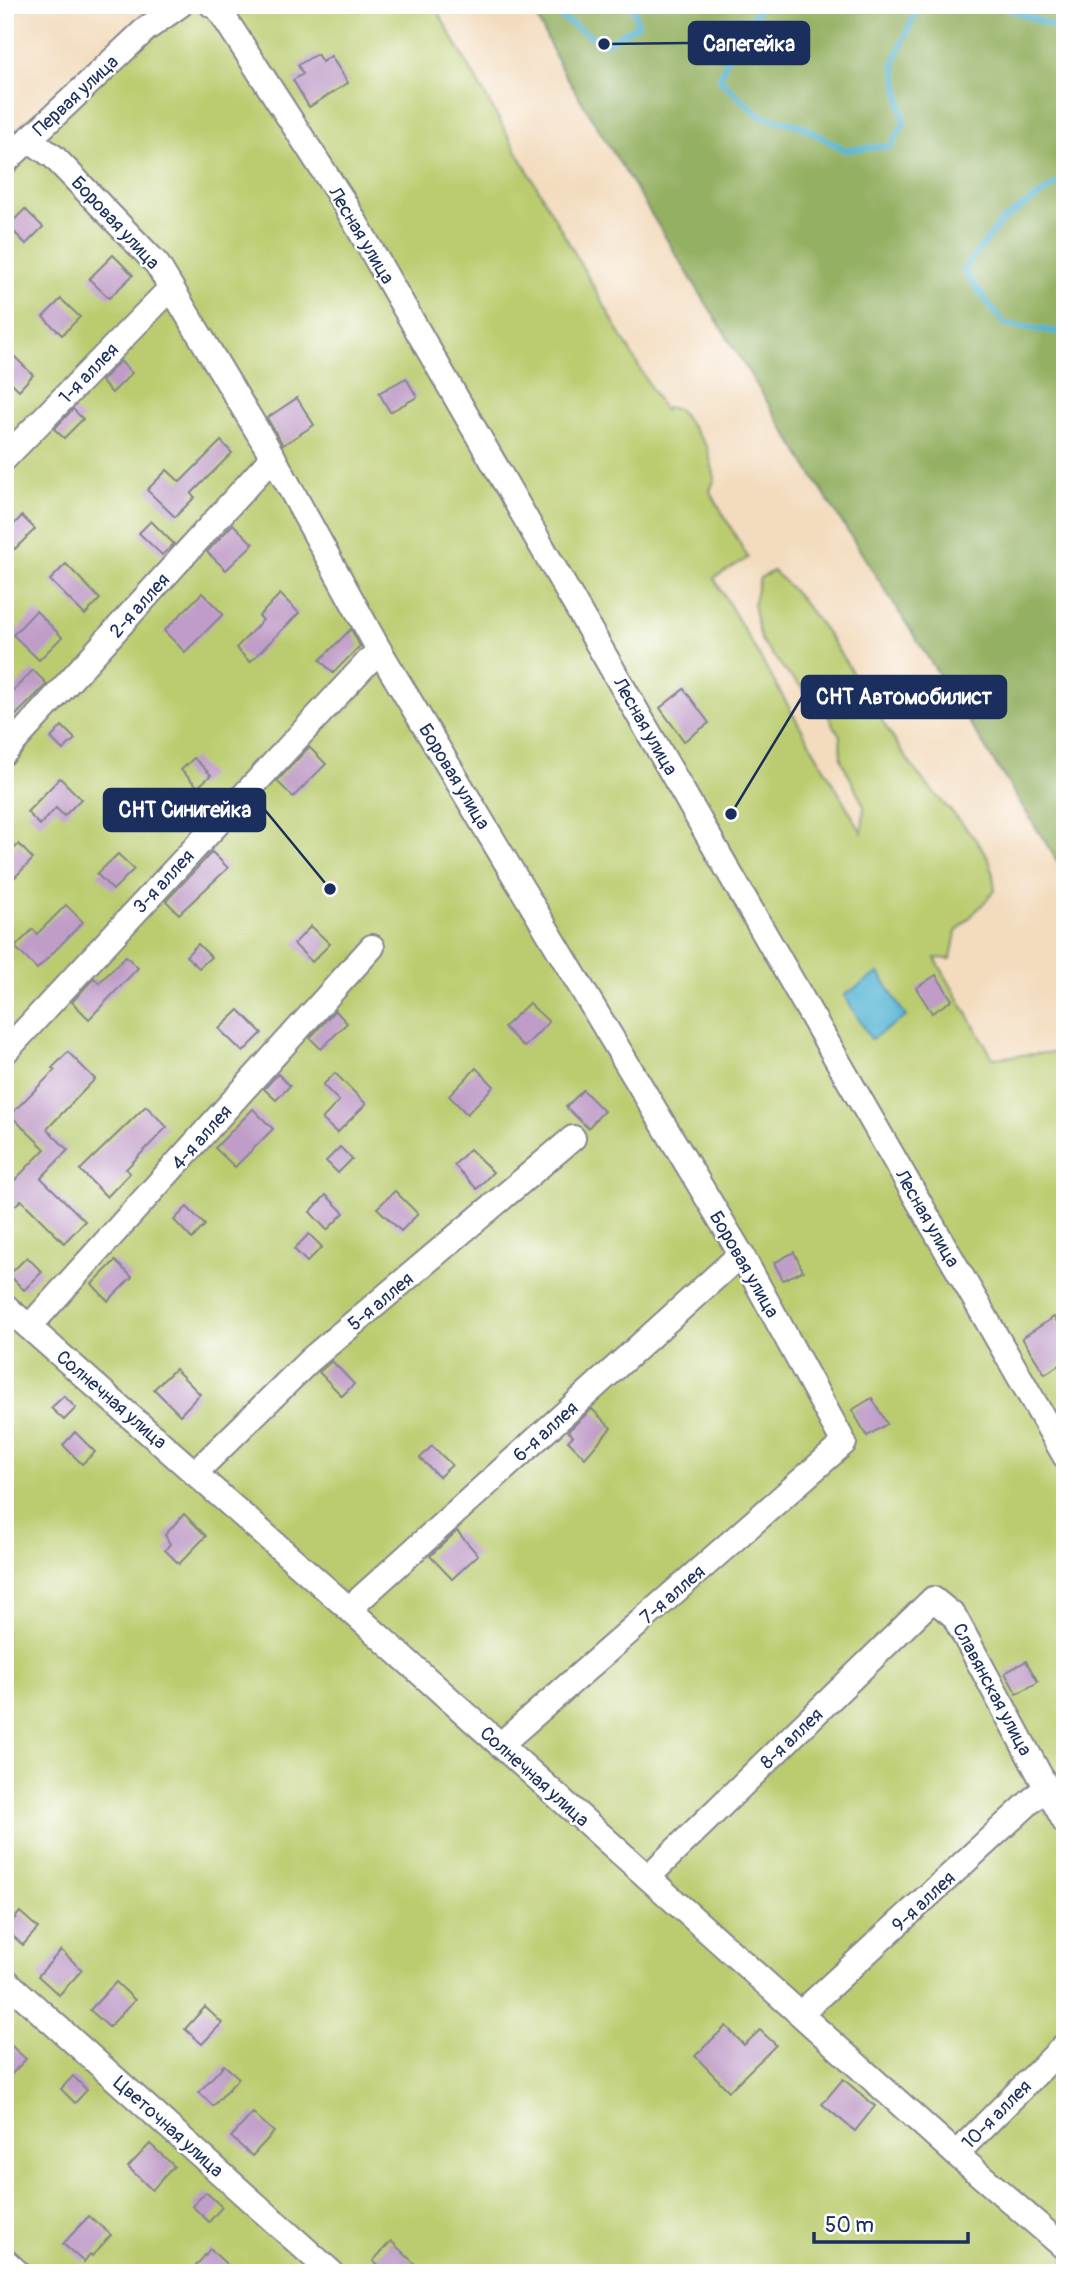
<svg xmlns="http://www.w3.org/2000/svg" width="1070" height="2278" font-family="Pangolin,sans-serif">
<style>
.green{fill:#bbcc6f;stroke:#6b7e66;stroke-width:2}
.forest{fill:#94b062;stroke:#587060;stroke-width:2}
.water{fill:#56b5d4;stroke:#387299;stroke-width:2}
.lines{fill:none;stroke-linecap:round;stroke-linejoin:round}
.stream{stroke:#56b5d4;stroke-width:6}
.building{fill:#c09dc8}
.street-casing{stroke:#87868e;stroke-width:28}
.street{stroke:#fff;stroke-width:24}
.labels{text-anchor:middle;stroke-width:5;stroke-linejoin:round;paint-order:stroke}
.street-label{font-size:19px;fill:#1b2f5e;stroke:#fff}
.leader{fill:none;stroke:#1b2f5e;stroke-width:2.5}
.callout-dot{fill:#1b2f5e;stroke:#fff;stroke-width:2.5}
.callout{fill:#1b2f5e;stroke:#1b2f5e;stroke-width:2.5}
.callout-label{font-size:21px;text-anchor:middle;font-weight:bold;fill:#fff}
</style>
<rect width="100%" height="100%" fill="#fff"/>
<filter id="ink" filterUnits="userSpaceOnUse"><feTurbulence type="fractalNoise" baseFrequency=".0143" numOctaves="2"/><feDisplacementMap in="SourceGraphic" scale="14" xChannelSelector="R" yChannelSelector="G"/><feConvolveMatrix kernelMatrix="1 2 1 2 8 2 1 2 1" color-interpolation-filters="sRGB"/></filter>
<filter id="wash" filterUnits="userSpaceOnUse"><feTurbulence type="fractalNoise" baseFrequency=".00686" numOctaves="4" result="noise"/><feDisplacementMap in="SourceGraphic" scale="28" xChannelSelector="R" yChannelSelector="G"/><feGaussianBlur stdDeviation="1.57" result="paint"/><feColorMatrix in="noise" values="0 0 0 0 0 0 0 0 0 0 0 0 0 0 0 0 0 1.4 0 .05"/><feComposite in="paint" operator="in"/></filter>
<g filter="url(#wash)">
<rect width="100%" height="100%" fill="#f3dcbe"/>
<!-- green -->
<path class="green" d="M 154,5 L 434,5 L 664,411 L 667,407 L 679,410 L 707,447 L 715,478 L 710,491 L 748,558 L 714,578 L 862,833 L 864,806 L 841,759 L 840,736 L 825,710 L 787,673 L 761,640 L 753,605 L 760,578 L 773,571 C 833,624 867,706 915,770 C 938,801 970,826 989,860 C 993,869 994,882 995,891 L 956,932 L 951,959 L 935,958 L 993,1058 L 1065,1051 L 1065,2273 L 5,2273 L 5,141 Z"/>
<!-- forest -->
<polygon class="forest" points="531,5 1065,5 1065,873 824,494 561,68"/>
<!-- water -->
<polygon class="water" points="879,973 906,1017 871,1039 844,995"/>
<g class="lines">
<!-- stream -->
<g class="stream">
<polyline points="554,5 563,19 604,44 638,25 633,5"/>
<polyline points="762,5 732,42 720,80 760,116 799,125 845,150 891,146 904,123 894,62 919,5"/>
<polyline points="998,5 1065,31"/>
<polyline points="1065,178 1002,221 963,270 1004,324 1065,333"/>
</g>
</g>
<g id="blocks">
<!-- building -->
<g class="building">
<polygon points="317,54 322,62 331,56 348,83 309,107 293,80 303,74 298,65"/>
<polygon points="25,209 43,227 26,244 8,226"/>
<polygon points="113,255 133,275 109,298 89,279"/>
<polygon points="61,299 80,317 62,335 43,317"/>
<polygon points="5,347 33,375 19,390 5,376"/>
<polygon points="120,361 132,373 112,393 101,381"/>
<polygon points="406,378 417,397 390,412 379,393"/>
<polygon points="297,398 314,425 283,445 267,418"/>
<polygon points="73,409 83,419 64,438 54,429"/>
<polygon points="221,441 232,453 191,494 195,497 175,517 147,490 167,470 180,482"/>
<polygon points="22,516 35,529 15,549 5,539 5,533"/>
<polygon points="151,521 174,544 162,555 139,533"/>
<polygon points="233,524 253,544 226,570 207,552"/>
<polygon points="66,564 100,599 85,615 50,580"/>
<polygon points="202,593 223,614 185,652 164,631"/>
<polygon points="280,594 299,613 250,662 236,648 263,620 259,616"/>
<polygon points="36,611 62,637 39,660 13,635"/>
<polygon points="351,629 360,646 333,673 320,660"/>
<polygon points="33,670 47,684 5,726 5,699"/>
<polygon points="684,689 709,723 684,741 660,708"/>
<polygon points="62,726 75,739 63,750 51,738"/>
<polygon points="309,747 326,764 293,797 277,781"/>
<polygon points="194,758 211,775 198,787 181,770"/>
<polygon points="60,778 81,799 64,816 56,808 40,825 27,812"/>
<polygon points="19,844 33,859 14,878 5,869 5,857"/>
<polygon points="212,852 228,868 179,914 166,901"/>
<polygon points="118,854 134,869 113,890 97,874"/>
<polygon points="66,905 83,922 37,969 15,947 33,929 37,934"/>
<polygon points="311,926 330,944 312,962 294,944"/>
<polygon points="198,944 211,957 199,968 186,956"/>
<polygon points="126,956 138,968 89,1019 72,1002 94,978 99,983"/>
<polygon points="936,975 952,1000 932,1013 916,988"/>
<polygon points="529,1003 549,1022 524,1047 504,1027"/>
<polygon points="239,1010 262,1033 243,1052 219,1029"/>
<polygon points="335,1010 347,1023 321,1049 310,1038"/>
<polygon points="68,1052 95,1079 47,1129 68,1150 41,1178 85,1221 64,1243 21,1200 5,1215 5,1190 45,1149 10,1115 55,1070 52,1068"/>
<polygon points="476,1068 494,1086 467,1114 449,1096"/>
<polygon points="335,1073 366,1104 337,1133 322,1119 339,1101 323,1085"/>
<polygon points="278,1074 290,1086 276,1100 264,1089"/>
<polygon points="583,1090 604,1111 588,1128 566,1107"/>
<polygon points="146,1106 167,1127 126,1169 130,1173 107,1197 80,1170"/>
<polygon points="253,1109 273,1129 235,1167 215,1148"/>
<polygon points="340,1147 352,1159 338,1173 326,1161"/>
<polygon points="470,1149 493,1172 477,1189 454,1165"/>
<polygon points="395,1191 418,1214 401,1231 377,1208"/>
<polygon points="326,1195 344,1213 327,1230 310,1212"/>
<polygon points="187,1207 205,1225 192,1239 174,1220"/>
<polygon points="309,1234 322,1247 307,1262 294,1249"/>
<polygon points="794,1252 803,1271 783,1280 774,1263"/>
<polygon points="27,1257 42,1272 24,1290 9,1275"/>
<polygon points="115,1261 132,1277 108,1301 92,1284"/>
<polygon points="1054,1317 1065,1334 1065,1361 1045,1374 1022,1338"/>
<polygon points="332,1361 354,1384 342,1396 319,1372"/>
<polygon points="175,1369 200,1394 180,1415 154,1389"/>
<polygon points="64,1396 76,1408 64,1420 51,1408"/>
<polygon points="872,1398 887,1424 867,1436 852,1410"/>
<polygon points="592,1409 611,1428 585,1458 568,1441 573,1436 568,1431"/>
<polygon points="75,1432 95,1452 82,1464 63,1445"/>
<polygon points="432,1446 452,1465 439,1477 420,1458"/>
<polygon points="184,1514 206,1536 179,1564 165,1550 170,1544 165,1535"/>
<polygon points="457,1531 478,1555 452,1579 430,1556"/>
<polygon points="1026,1661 1038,1682 1017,1694 1005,1673"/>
<polygon points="20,1912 38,1928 23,1945 5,1929"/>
<polygon points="61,1950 82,1970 59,1995 38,1976"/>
<polygon points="116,1982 135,2000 109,2027 90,2010"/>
<polygon points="205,2007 222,2023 202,2044 185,2029"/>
<polygon points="726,2026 744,2045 760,2030 776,2045 729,2091 695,2056"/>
<polygon points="5,2040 26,2059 5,2081"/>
<polygon points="224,2065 239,2078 213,2106 199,2092"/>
<polygon points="73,2076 87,2090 75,2103 61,2089"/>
<polygon points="843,2079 875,2106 855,2131 822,2104"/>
<polygon points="253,2113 274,2132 252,2156 231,2137"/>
<polygon points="150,2144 174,2166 152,2190 128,2167"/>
<polygon points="206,2192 222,2207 209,2222 192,2206"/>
<polygon points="89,2216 111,2235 92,2256 90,2254 84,2262 63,2244"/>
<polygon points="391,2241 415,2264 406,2273 386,2273 373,2261"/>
<polygon points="210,2249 236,2273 190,2273"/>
</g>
</g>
</g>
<g filter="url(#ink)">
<use href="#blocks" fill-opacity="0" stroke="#87868e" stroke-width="2"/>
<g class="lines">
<!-- street casing -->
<g class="street-casing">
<g id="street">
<polyline points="212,5 218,8 343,201 1065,1456"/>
<polyline points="28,139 54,157 157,264 273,457 379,650 741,1254 844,1443 500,1745"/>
<polyline points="5,162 146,29 180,5"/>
<polyline points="5,458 171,288"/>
<polyline points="5,752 273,457"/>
<polyline points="5,1052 379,650"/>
<polyline points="5,1306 349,1609 956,2154 1065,2248"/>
<polyline points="29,1327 372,947"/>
<polyline points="195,1473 310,1360 573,1138"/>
<polyline points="349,1609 741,1254"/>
<polyline points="648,1877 933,1599 954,1616 1065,1822"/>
<polyline points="5,1980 332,2273"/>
<polyline points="801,2013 1045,1788"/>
<polyline points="956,2154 1065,2045"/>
<polyline points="5,2261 18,2273"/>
</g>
</g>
<!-- street -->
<use href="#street" class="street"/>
</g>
</g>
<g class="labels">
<!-- street labels -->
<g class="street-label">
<text transform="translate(75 95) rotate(-43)" y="7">Первая улица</text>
<text transform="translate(116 222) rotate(47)" y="7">Боровая улица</text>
<text transform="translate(362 235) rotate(59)" y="7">Лесная улица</text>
<text transform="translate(88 373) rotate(-46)" y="7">1-я аллея</text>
<text transform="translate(139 605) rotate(-48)" y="7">2-я аллея</text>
<text transform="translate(646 726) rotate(60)" y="7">Лесная улица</text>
<text transform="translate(455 776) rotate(59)" y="7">Боровая улица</text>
<text transform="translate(163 881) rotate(-47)" y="7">3-я аллея</text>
<text transform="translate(201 1137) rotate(-48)" y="7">4-я аллея</text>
<text transform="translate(928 1218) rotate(60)" y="7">Лесная улица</text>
<text transform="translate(745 1264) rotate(60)" y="7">Боровая улица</text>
<text transform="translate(380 1301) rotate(-40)" y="7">5-я аллея</text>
<text transform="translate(112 1399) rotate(41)" y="7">Солнечная улица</text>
<text transform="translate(545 1431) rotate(-42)" y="7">6-я аллея</text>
<text transform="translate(672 1594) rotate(-41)" y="7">7-я аллея</text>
<text transform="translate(993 1689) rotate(62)" y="7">Славянская улица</text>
<text transform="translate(791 1738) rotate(-44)" y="7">8-я аллея</text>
<text transform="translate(535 1776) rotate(42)" y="7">Солнечная улица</text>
<text transform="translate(923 1901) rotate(-43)" y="7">9-я аллея</text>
<text transform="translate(996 2114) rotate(-45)" y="7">10-я аллея</text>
<text transform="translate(169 2126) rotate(42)" y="7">Цветочная улица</text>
</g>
</g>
<!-- callouts -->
<path class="leader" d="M604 44L689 43M731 814L802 697M330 889L265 810"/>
<g class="callout-dot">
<circle cx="604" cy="44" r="7"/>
<circle cx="731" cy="814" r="7"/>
<circle cx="330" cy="889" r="7"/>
</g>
<g class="callout">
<rect x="689" y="22" width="120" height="42" rx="7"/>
<rect x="802" y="676" width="204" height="42" rx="7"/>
<rect x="104" y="789" width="161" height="42" rx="7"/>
</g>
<g class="callout-label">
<text x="749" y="51">Сапегейка</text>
<text x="904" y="704">СНТ Автомобилист</text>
<text x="185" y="817">СНТ Синигейка</text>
</g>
<!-- margin -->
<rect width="1070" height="2278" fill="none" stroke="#fff" stroke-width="28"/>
<!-- scale -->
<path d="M814 2232v10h154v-10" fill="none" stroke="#1b2f5e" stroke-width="3.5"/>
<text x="825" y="2232" font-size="21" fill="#1b2f5e" stroke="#ffffff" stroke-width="5" paint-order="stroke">50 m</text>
</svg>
